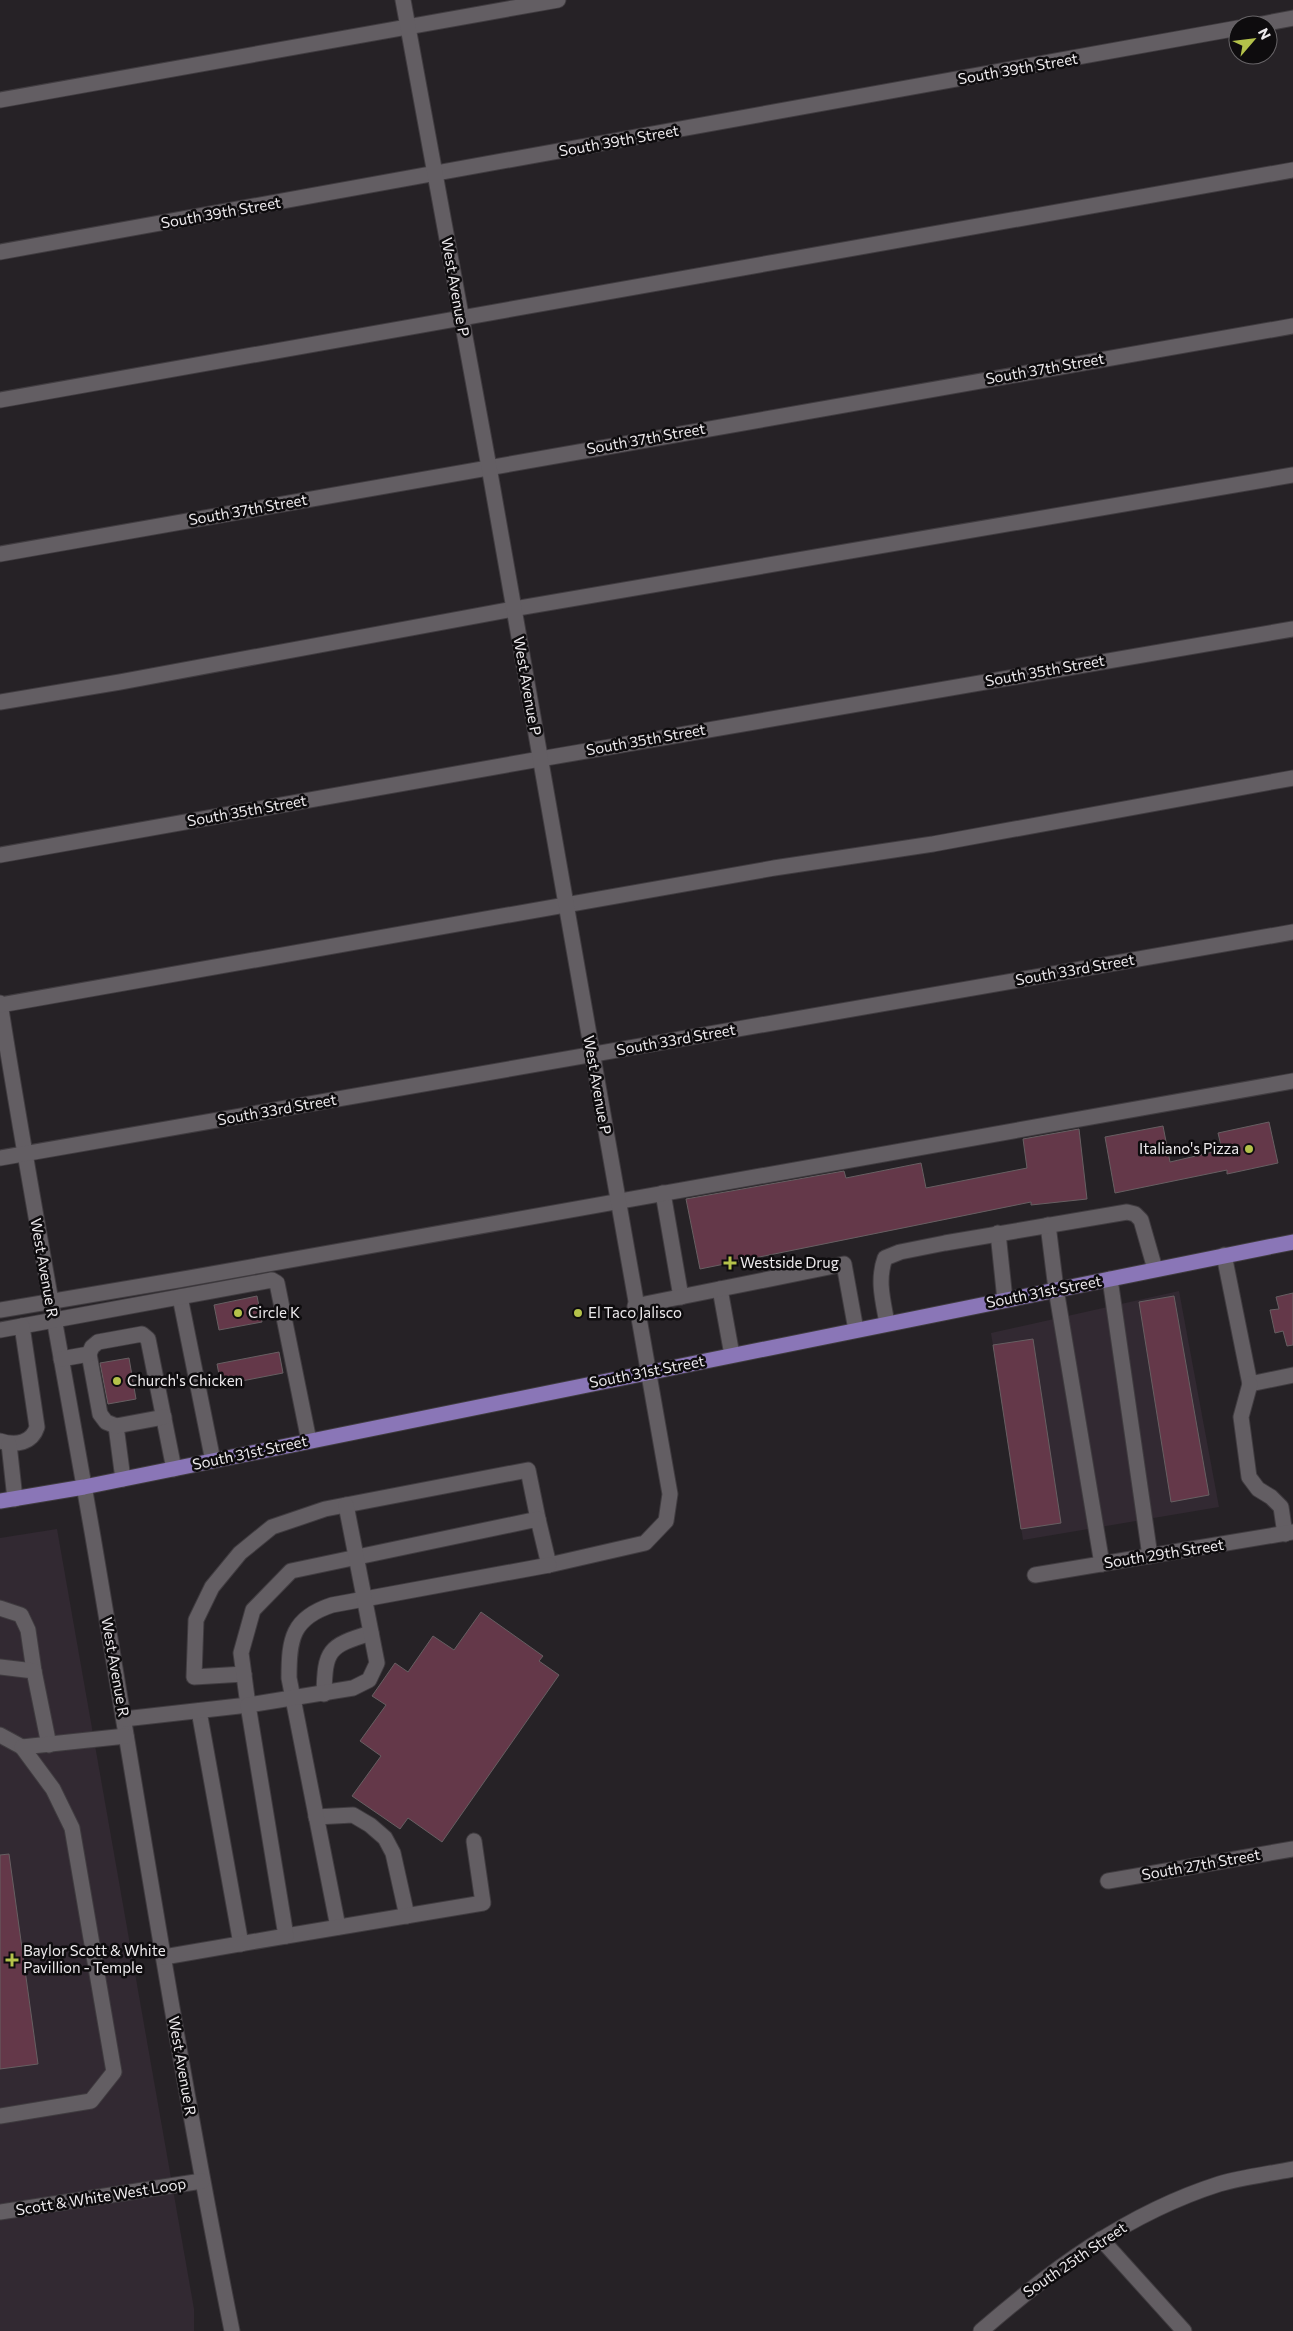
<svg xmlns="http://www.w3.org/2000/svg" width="1293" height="2331" font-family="Commissioner,sans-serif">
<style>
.built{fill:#322932}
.building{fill:#643849;stroke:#675f62}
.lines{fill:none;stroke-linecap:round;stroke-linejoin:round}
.minor-casing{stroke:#403c40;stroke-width:17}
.major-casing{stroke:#403c40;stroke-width:17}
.minor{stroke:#635e63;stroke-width:15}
.major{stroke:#8a76b7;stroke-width:15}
.poi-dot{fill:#b4c24a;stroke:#0e0c0e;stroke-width:2}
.labels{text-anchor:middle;stroke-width:5;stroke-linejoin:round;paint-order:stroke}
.street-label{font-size:15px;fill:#ece9ec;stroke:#0e0c0e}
.poi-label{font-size:15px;fill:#ece9ec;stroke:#0e0c0e;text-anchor:start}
</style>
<rect width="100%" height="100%" fill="#262226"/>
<!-- built -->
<g class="built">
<polygon points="1179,1291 1219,1507 1023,1540 991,1333"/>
<polygon points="57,1529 194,2309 194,2331 0,2331 0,1538"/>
</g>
<!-- building -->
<g class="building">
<polygon points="1269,1122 1278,1163 1227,1174 1227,1170 1115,1193 1105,1137 1163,1126 1170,1162 1222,1150 1218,1133"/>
<polygon points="1079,1129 1087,1199 1031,1205 1031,1202 700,1269 686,1199 844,1171 846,1178 921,1163 926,1188 1027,1168 1023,1139"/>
<polygon points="1293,1293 1293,1345 1287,1346 1283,1331 1275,1333 1270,1310 1279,1309 1276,1297"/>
<polygon points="257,1296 262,1322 219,1330 214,1305"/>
<polygon points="1174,1296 1209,1495 1171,1502 1139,1302"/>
<polygon points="1033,1339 1061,1523 1021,1529 993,1345"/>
<polygon points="279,1352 283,1373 221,1385 217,1364"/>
<polygon points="129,1358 136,1399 108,1404 100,1363"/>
<polygon points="481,1612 543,1656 539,1661 559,1675 442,1842 408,1818 400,1829 352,1796 381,1756 360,1741 386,1705 372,1696 395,1663 408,1672 433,1636 454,1650"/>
<polygon points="9,1854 38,2064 0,2069 0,1855"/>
</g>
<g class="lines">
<!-- minor casing -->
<g class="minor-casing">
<g id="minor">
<polyline points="1257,25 1293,18"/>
<polyline points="0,100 558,0"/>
<polyline points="0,252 1238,28"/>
<polyline points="0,400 1293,170"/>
<polyline points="0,554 1293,326"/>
<polyline points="0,702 120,682 513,609 1293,475"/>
<polyline points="0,855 540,759 1293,629"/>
<path d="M 0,1003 C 28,1181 62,1359 93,1537 C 138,1802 179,2068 232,2331"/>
<polyline points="0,1005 774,868 933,844 1293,778"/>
<polyline points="0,1158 1293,932"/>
<polyline points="663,1193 681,1297"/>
<polyline points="1048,1225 1056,1289 1102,1564"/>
<polyline points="998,1233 1005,1300"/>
<polyline points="1224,1255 1250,1384 1293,1375"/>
<polyline points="1110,1279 1150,1556"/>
<polyline points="720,1289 732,1355"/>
<polyline points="180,1297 213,1461"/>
<polyline points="635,1306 844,1264 856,1330"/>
<polyline points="0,1310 178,1280 1293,1081"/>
<path d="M 887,1323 C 883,1301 877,1280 885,1258 L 900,1252 L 945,1243 L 1127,1212 L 1135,1214 L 1141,1220 L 1155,1269"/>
<polyline points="22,1326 272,1280 277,1283 309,1441"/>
<path d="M 0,1330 L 22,1326 L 37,1427 C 32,1443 16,1446 0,1441"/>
<polyline points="89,1354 100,1414 106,1422 116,1426 123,1479"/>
<polyline points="61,1359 89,1354 92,1347 98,1342 142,1334 148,1339 174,1469"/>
<polyline points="1250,1384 1241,1417 1249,1477 1258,1489 1271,1497 1281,1507 1285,1534"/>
<polyline points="116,1426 164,1417"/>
<polyline points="9,1444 15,1499"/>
<polyline points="1035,1575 1293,1532"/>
<polyline points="0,1608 21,1615 28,1630 34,1671"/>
<polyline points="0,1667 34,1671 49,1745"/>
<polyline points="244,1674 194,1677 196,1620 212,1587 240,1553 272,1527 325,1509 528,1470 538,1519"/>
<path d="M 324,1694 C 325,1650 328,1646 371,1633"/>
<polyline points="199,1711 241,1944"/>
<polyline points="124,1719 248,1705 241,1653 253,1610 291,1571 538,1519 549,1565 645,1543 666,1521 670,1494 489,467 403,0"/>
<polyline points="0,1735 22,1747"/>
<polyline points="316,1817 353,1815 370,1825 385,1838 393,1853 407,1916"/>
<polyline points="1108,1881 1293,1849"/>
<path d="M 338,1927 L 289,1678 C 289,1639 292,1618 332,1605 L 549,1565"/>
<polyline points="286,1936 483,1903 474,1841"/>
<polyline points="164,1957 286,1936 248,1705 353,1688 369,1680 377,1663 346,1505"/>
<polyline points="0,2116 91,2101 114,2072 72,1828 53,1789 22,1747 126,1736"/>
<polyline points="0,2212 202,2181"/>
<polyline points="1101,2239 1184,2331"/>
<path d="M 981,2331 C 1052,2269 1128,2213 1219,2184 C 1242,2177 1269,2174 1293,2169"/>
</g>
</g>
<!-- major casing -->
<g class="major-casing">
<polyline id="major" points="0,1501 84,1487 1293,1242"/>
</g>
<!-- minor -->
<use href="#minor" class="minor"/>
<!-- major -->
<use href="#major" class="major"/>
</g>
<!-- markers -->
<g class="poi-dot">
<circle cx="1249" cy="1149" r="5"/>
<path d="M727.5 1255.5h5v5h5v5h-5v5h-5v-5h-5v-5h5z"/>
<circle cx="238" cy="1313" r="5"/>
<circle cx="578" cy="1313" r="5"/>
<circle cx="117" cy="1381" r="5"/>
<path d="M9.5 1952.5h5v5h5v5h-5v5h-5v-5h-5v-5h5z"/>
</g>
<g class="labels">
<!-- street labels -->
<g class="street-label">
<text transform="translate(1018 69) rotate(-10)" y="5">South 39th Street</text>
<text transform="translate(619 141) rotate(-10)" y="5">South 39th Street</text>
<text transform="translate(221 213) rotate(-10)" y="5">South 39th Street</text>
<text transform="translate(455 287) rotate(80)" y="5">West Avenue P</text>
<text transform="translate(1045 369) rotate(-10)" y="5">South 37th Street</text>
<text transform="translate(646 439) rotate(-10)" y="5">South 37th Street</text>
<text transform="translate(248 510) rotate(-10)" y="5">South 37th Street</text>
<text transform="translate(1045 671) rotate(-10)" y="5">South 35th Street</text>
<text transform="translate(527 686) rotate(80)" y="5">West Avenue P</text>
<text transform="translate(646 740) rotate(-10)" y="5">South 35th Street</text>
<text transform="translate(247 811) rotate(-10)" y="5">South 35th Street</text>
<text transform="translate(1075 970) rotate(-10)" y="5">South 33rd Street</text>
<text transform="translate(676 1040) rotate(-10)" y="5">South 33rd Street</text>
<text transform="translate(597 1085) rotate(80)" y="5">West Avenue P</text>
<text transform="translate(277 1110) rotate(-10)" y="5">South 33rd Street</text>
<text transform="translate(44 1268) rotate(80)" y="5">West Avenue R</text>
<text transform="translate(1044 1292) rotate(-11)" y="5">South 31st Street</text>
<text transform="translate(647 1372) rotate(-11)" y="5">South 31st Street</text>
<text transform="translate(250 1453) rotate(-12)" y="5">South 31st Street</text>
<text transform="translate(1164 1554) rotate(-9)" y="5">South 29th Street</text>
<text transform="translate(115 1667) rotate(80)" y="5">West Avenue R</text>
<text transform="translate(1201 1865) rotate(-10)" y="5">South 27th Street</text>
<text transform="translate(182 2066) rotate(80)" y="5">West Avenue R</text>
<text transform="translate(101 2197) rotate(-9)" y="5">Scott &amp; White West Loop</text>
<text transform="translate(1075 2260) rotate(-34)" y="5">South 25th Street</text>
</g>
<!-- poi labels -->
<g class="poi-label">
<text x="1239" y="1154" text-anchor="end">Italiano's Pizza</text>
<text x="740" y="1268">Westside Drug</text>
<text x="248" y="1318">Circle K</text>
<text x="588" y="1318">El Taco Jalisco</text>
<text x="127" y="1386">Church's Chicken</text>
<text x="23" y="1956">Baylor Scott &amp; White<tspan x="23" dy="17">Pavillion - Temple</tspan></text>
</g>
</g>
<!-- north arrow -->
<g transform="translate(1253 40) rotate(62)"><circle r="24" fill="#0e0c0e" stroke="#676467"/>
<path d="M0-4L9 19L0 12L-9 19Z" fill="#b4c24a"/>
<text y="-8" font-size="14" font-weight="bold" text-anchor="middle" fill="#ece9ec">N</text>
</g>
</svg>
